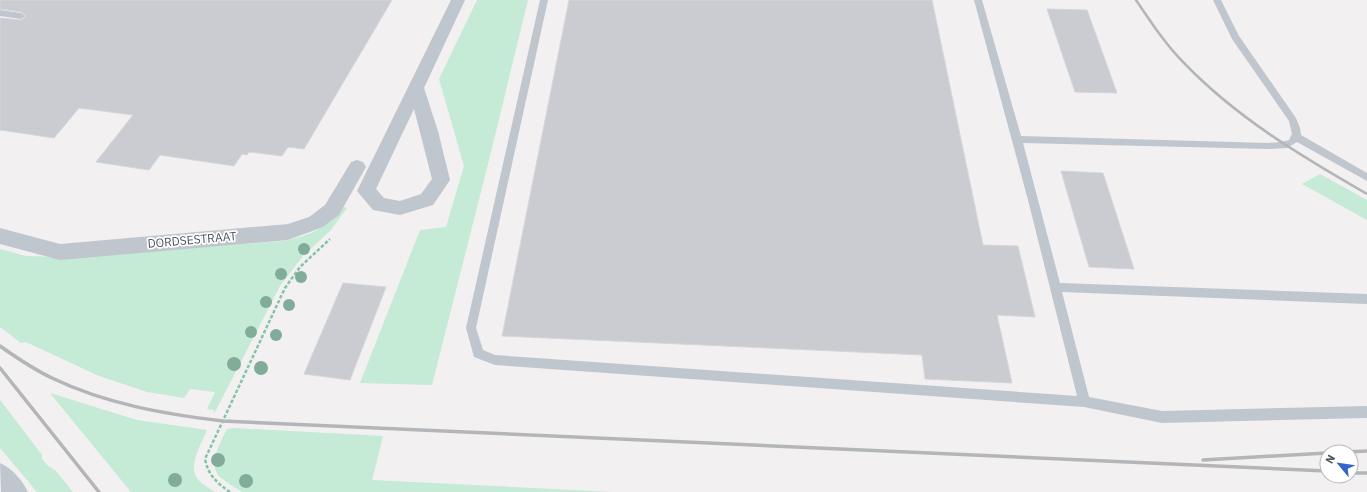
<svg xmlns="http://www.w3.org/2000/svg" width="1367" height="492" font-family="'IBM Plex Sans',sans-serif">
<style>
.green{fill:#c5ead6}
.building{fill:#cbccd2;stroke:#d5d6db}
.lines{fill:none;stroke-linecap:round;stroke-linejoin:round}
.path{stroke:#81c4a9;stroke-width:2.5;stroke-dasharray:3.5 2;stroke-linecap:butt}
.lane{fill:#c0c6cd;fill-rule:evenodd}
.street{fill:#c0c6cd;fill-rule:evenodd}
.rail-far1{stroke:#b3b5b9;stroke-width:2.5}
.rail{stroke:#b3b5b9;stroke-width:3.5}
.tree{fill:#81ac9a}
.labels{text-anchor:middle;stroke-width:3.5;stroke-linejoin:round;paint-order:stroke}
.street-label{font-size:12px;fill:#4a525b;stroke:#fff}
</style>
<rect width="100%" height="100%" fill="#f2f0f0"/>
<!-- green -->
<g class="green">
<polygon points="477,0 528,0 490,156 432,385 360,383 420,230 446,227 464,166 439,79"/>
<polygon points="1320,174 1367,200 1367,220 1302,184"/>
<path d="M 344,207 L 347,208 L 331,230 L 303,256 L 280,286 L 215,412 L 213,413 L 214,410 L 207,409 L 215,392 L 190,389 L 184,398 L 147,392 L 99,376 L 26,342 L 21,343 L 0,327 L 0,249 L 26,256 L 58,257 L 283,241 C 307,237 330,227 344,207 Z"/>
<path d="M 50,393 L 137,420 L 207,430 C 202,443 188,464 197,478 C 201,484 209,488 215,492 L 131,492 Z"/>
<polygon points="0,400 42,455 42,459 47,465 56,471 73,492 37,492 0,448"/>
<path d="M 234,428 L 383,436 L 372,480 L 613,492 L 242,492 C 235,487 225,482 219,476 C 208,463 221,441 227,429 Z"/>
</g>
<!-- building -->
<g class="building">
<polygon points="0,0 392,0 304,149 288,147 282,156 249,152 247,155 242,154 234,166 160,155 149,170 96,162 133,115 79,108 54,138 0,130 0,18 21,20 26,16 21,12 0,9"/>
<polygon points="569,0 932,0 983,245 1018,246 1035,317 997,315 1012,383 925,379 922,355 502,336"/>
<polygon points="1047,9 1087,10 1117,93 1075,92"/>
<polygon points="1061,171 1103,173 1134,269 1089,267"/>
<polygon points="343,283 386,287 350,380 304,374"/>
</g>
<g class="lines">
<!-- path -->
<path class="path" d="M 230,492 C 217,483 208,475 205,459 L 285,288 L 300,267 L 330,239"/>
<!-- lane -->
<g class="lane">
<polygon points="540,0 548,0 476,328 483,350 495,355 1077,396 1028,200 974,0 982,0 1021,136 1268,143 1281,142 1289,140 1292,134 1289,121 1232,39 1213,0 1221,0 1239,36 1296,118 1300,128 1301,135 1367,173 1367,181 1297,142 1287,148 1268,149 1023,143 1060,283 1367,294 1367,304 1062,292 1089,397 1162,411 1367,406 1367,418 1162,423 1084,407 495,365 474,357 466,328"/>
<polygon points="0,10 21,13 25,16 21,19 0,16"/>
</g>
<!-- street -->
<g class="street">
<path d="M 451,0 L 465,0 L 424,88 L 438,131 L 450,180 L 433,205 L 400,215 L 373,210 L 357,191 ZM 414,109 L 432,179 L 421,194 L 400,201 L 384,198 L 376,189 Z"/>
<polygon points="357,160 363,162 366,167 339,215 323,227 288,240 60,260 0,244 0,228 60,244 288,224 309,217 325,205 351,162"/>
<path d="M 0,463 C 12,468 22,480 28,492 L 1,492 Z"/>
</g>
<!-- rail-far1 -->
<path class="rail-far1" d="M 1136,0 C 1151,22 1165,44 1184,63 C 1237,118 1301,156 1367,194"/>
<!-- rail -->
<g class="rail">
<path d="M 0,346 C 17,358 33,369 52,378 C 106,404 164,414 223,421 L 1327,471"/>
<polyline points="0,368 99,492"/>
<polyline points="1346,452 1367,451"/>
<polyline points="1203,460 1327,453"/>
<polyline points="1351,473 1367,473"/>
</g>
</g>
<!-- trees -->
<g class="tree">
<circle cx="304" cy="249" r="6"/>
<circle cx="281" cy="274" r="6"/>
<circle cx="301" cy="277" r="6"/>
<circle cx="266" cy="302" r="6"/>
<circle cx="289" cy="305" r="6"/>
<circle cx="251" cy="332" r="6"/>
<circle cx="276" cy="335" r="6"/>
<circle cx="234" cy="364" r="7"/>
<circle cx="261" cy="368" r="7"/>
<circle cx="218" cy="460" r="7"/>
<circle cx="175" cy="480" r="7"/>
<circle cx="246" cy="481" r="7"/>
</g>
<g class="labels">
<!-- street labels -->
<g class="street-label">
<text transform="translate(192 240) rotate(-5)" y="4">DORDSESTRAAT</text>
</g>
</g>
<!-- north arrow -->
<g transform="translate(1339 464) rotate(299)"><circle r="19" fill="#ffffff" stroke="#b7babd"/>
<path d="M0-3L7 15L0 10L-7 15Z" fill="#3166cc"/>
<text y="-6" font-size="11" font-weight="bold" text-anchor="middle" fill="#4a525b">N</text>
</g>
</svg>
